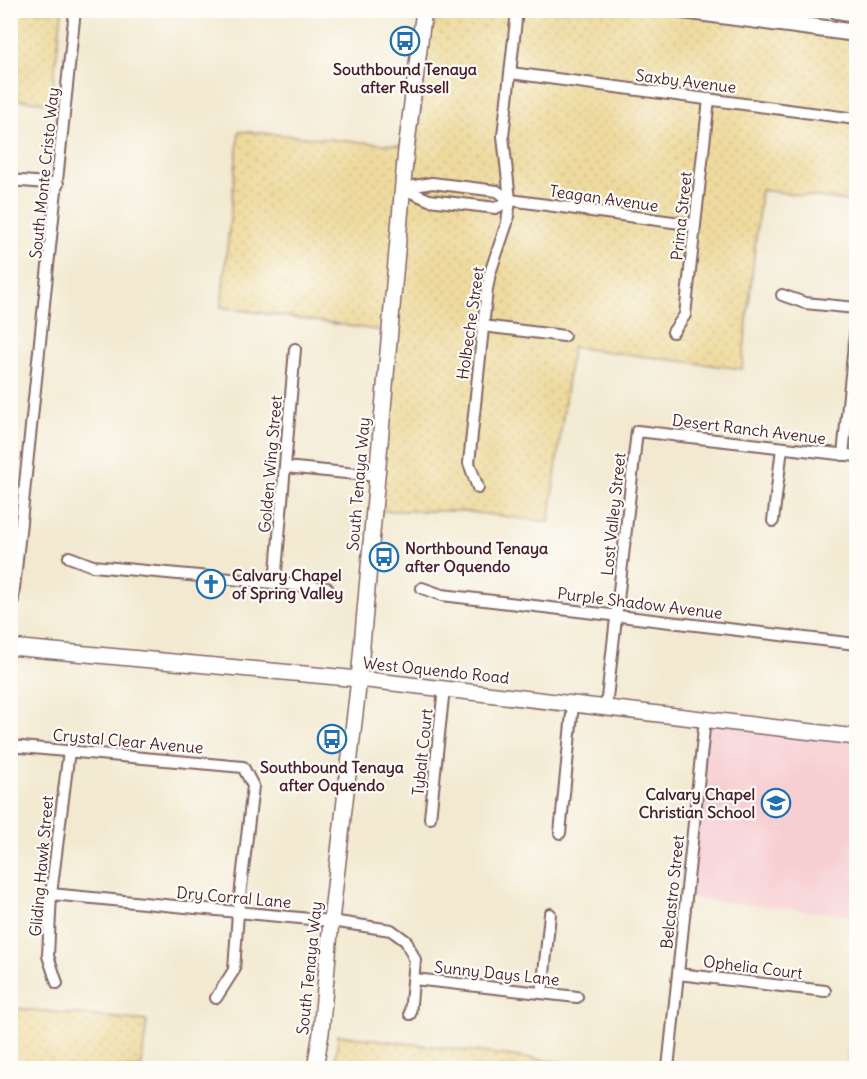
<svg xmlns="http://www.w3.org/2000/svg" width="867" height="1079" font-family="Delius,sans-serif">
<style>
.built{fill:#f7cfd3}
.sand{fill:url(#sand-dots);stroke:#9c7c64;stroke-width:1.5}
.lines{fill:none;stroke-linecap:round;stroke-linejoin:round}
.street-casing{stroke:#856665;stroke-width:14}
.secondary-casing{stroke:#856665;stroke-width:18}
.primary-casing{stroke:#856665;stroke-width:20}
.street{stroke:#fff;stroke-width:10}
.secondary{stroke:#fff;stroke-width:15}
.primary{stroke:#fff;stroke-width:16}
.labels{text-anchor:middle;stroke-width:4.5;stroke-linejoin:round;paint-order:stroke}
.poi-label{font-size:16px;font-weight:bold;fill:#4a1f2b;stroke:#fdfcf7}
.street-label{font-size:16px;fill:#4a1f2b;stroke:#fdfcf7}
</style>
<defs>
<pattern id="sand-dots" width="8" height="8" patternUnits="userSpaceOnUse" patternTransform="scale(1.5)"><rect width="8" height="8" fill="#eeda9e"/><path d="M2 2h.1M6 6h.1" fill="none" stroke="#cebb88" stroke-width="1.8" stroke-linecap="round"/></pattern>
</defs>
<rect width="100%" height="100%" fill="#fdfcf7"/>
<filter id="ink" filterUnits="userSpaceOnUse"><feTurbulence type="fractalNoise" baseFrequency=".0167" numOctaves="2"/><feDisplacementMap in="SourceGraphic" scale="12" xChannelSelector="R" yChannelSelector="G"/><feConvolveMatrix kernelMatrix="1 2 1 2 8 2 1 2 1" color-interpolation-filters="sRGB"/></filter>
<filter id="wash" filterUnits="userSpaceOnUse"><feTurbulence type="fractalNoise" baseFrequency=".008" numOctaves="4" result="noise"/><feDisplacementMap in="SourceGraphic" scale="24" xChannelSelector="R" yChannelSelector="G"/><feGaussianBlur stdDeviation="1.35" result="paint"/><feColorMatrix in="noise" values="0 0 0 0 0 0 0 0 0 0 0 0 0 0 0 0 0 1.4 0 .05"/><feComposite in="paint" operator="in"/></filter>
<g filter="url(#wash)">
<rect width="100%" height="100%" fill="#f2e9d0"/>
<!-- built -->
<g class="built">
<polygon points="705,719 856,737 856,916 687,898"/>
<polygon points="856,963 856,1068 845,1068"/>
</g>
<!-- sand -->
<g class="sand">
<polygon points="11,10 62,11 51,103 11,99"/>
<polygon points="681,10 856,33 856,202 761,190 742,369 572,347 549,522 462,511 374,511 390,332 221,307 239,131 417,147 427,42 439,11"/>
<polygon points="11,1008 147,1021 141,1068 11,1068"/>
<polygon points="338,1035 611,1068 335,1068"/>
</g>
</g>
<g filter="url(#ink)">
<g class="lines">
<!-- street casing -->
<g class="street-casing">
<g id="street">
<polyline points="511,73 856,119"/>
<polyline points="10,180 58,184"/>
<polyline points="403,188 432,183 497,191 510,200 695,225"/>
<polyline points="404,189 429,200 496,208 510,200"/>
<polyline points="782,295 805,303 856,308"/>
<polyline points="483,326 564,336"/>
<polyline points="673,332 685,315 709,99"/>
<polyline points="843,455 856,325"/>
<polyline points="285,467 377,476"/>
<polyline points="478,488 469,463 487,289 490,273 507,223 510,200 503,136 516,20"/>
<polyline points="773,521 782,448"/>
<polyline points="69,557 93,566 327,588"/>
<polyline points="275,583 295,349"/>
<polyline points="422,588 442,595 856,644"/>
<polyline points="10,626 75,10"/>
<polyline points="606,707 637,431 856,456"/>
<polyline points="10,746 243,767 253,786 238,913 234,970 216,998"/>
<polyline points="430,818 444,688"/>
<polyline points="560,833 573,704"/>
<polyline points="51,894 331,921 391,930 406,941 415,960 410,1014"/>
<polyline points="678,974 825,991"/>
<polyline points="414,979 577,997"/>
<polyline points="57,983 48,956 51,894 69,751"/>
<polyline points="542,993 550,914"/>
<polyline points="668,1068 705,719"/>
</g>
</g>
<!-- secondary casing -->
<g class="secondary-casing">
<g id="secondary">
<polyline points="10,647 359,679 856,737"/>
<polyline points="315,1068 321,1033 331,921 359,679 406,150 424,10"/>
</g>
</g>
<!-- primary casing -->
<g class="primary-casing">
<g id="primary">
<polyline points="683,10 856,33"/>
<polyline points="837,10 856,13"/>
</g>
</g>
<!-- street -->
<use href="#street" class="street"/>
<!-- secondary -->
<use href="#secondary" class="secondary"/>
<!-- primary -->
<use href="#primary" class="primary"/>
</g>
</g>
<!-- icons -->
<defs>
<g id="bus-ring" transform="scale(1.5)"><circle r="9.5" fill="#fdfcf7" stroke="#1f6fb2" stroke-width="1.5"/><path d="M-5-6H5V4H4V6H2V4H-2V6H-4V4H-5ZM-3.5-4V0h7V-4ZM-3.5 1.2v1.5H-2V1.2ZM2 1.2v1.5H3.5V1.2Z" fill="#1f6fb2"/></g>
<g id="church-ring" transform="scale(1.5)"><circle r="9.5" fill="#fdfcf7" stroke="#1f6fb2" stroke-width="1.5"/><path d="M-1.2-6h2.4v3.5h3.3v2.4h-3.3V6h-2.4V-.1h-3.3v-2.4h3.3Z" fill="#1f6fb2"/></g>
<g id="school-ring" transform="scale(1.5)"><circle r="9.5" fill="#fdfcf7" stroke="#1f6fb2" stroke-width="1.5"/><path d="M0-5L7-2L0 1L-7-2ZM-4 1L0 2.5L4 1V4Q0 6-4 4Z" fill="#1f6fb2"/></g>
</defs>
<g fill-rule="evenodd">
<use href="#bus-ring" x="405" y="41"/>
<use href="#bus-ring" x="384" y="557"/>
<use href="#church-ring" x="211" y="584"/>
<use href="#bus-ring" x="332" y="739"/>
<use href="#school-ring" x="776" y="803"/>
</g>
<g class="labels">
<!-- poi labels -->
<g class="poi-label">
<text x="405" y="75">Southbound Tenaya<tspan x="405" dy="18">after Russell</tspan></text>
<text x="405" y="554" text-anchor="start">Northbound Tenaya<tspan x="405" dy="18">after Oquendo</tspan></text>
<text x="232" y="581" text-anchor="start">Calvary Chapel<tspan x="232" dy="18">of Spring Valley</tspan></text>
<text x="332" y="773">Southbound Tenaya<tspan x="332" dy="18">after Oquendo</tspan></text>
<text x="755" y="800" text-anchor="end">Calvary Chapel<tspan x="755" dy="18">Christian School</tspan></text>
</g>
<!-- street labels -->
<g class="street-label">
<text transform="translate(686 81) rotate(7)" y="6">Saxby Avenue</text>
<text transform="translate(44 173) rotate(-84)" y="6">South Monte Cristo Way</text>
<text transform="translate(604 198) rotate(8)" y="6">Teagan Avenue</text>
<text transform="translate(681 216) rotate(-84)" y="6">Prima Street</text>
<text transform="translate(470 323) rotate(-82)" y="6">Holbeche Street</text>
<text transform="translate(749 429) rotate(7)" y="6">Desert Ranch Avenue</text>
<text transform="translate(270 464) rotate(-85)" y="6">Golden Wing Street</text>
<text transform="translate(358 484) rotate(-85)" y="6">South Tenaya Way</text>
<text transform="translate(613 514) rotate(-84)" y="6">Lost Valley Street</text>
<text transform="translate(640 603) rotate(7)" y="6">Purple Shadow Avenue</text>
<text transform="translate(436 670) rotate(6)" y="6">West Oquendo Road</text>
<text transform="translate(128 741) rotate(5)" y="6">Crystal Clear Avenue</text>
<text transform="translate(422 752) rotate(-84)" y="6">Tybalt Court</text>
<text transform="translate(41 866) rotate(-85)" y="6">Gliding Hawk Street</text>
<text transform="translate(672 892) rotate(-84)" y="6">Belcastro Street</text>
<text transform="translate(234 897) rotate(5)" y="6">Dry Corral Lane</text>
<text transform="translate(753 967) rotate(7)" y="6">Ophelia Court</text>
<text transform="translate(309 968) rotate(-84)" y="6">South Tenaya Way</text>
<text transform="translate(497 973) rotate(6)" y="6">Sunny Days Lane</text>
</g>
</g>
<!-- margin -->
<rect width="867" height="1079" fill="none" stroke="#fdfcf7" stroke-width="36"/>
</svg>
